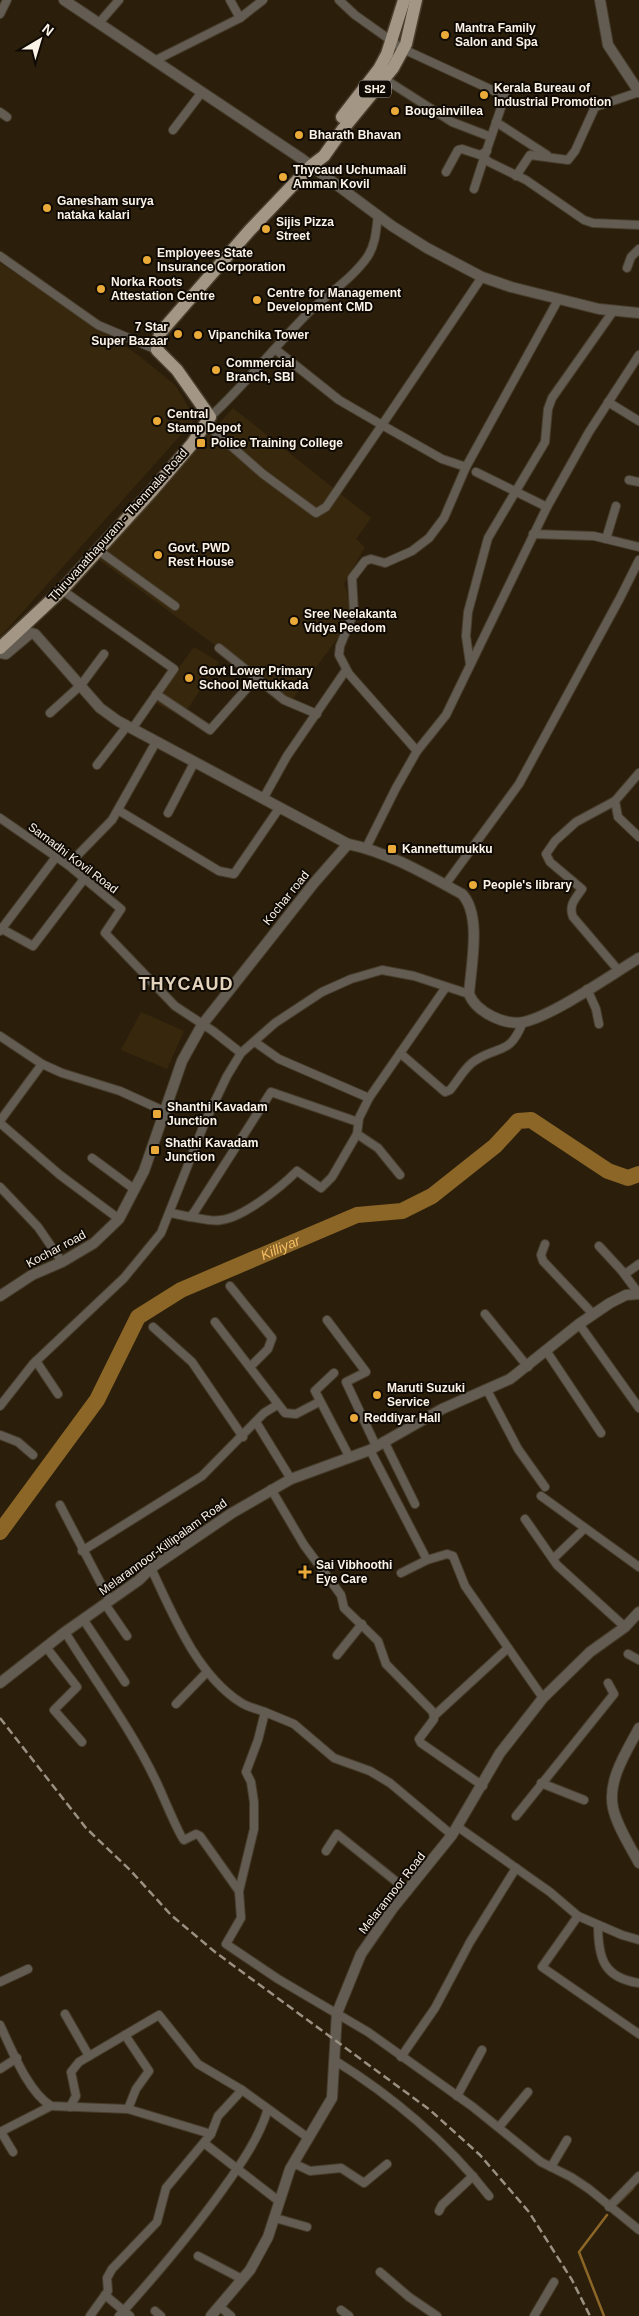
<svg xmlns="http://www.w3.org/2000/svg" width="639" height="2316" font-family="Arial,sans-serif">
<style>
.built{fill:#37270d}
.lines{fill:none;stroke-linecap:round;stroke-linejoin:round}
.stream{stroke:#8c6627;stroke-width:2.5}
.river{stroke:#8c6627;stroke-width:16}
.minor-casing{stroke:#483d2b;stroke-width:10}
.tertiary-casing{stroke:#483d2b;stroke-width:12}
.primary-casing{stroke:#483d2b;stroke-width:15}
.minor{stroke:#625c53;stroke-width:8}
.tertiary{stroke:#625c53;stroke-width:10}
.primary{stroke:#a39684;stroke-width:12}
.rail{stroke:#9b9182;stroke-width:2.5;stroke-dasharray:8 4;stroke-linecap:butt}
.poi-dot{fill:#eaaa39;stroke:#0f0a04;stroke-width:2}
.labels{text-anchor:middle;stroke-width:4;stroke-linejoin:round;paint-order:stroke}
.shield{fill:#0f0a04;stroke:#b4ada3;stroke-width:1}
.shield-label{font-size:11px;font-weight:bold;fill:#fbf3e7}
.poi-label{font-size:12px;font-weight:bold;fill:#fbf3e7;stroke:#0f0a04;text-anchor:start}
.street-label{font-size:12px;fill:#fbf3e7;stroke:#0f0a04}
.water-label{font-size:14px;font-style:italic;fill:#f6be66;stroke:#0f0a04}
.district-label{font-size:18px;font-weight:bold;letter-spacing:1px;fill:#e3d3bc;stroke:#0f0a04}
</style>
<rect width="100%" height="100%" fill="#2b1f0c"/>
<!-- built -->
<g class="built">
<polygon points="0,263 138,355 176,386 195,419 0,637"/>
<polygon points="233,408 371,518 356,539 365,547 344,584 352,607 340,635 291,701 98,559"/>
<polygon points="194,647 219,662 182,717 154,702"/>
<polygon points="141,1012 184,1031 167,1069 121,1050"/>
</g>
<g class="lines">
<!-- stream -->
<g class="stream">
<polyline points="618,2203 633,2188"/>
<polyline points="604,2316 579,2252 607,2215"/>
</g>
<!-- river -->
<path class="river" id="s1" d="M 0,1532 L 97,1400 L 138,1317 L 181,1290 L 357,1215 L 402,1211 L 432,1196 L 495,1146 L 518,1121 L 531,1120 L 608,1171 L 628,1178 L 639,1174"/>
<!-- minor casing -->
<g class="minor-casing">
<g id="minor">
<polyline points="230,0 240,18"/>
<polyline points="339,0 355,15 403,49 505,96 484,158 489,162 526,180 584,220 593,223 639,225"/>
<polyline points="0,14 7,0"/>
<polyline points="99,23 119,0"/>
<polyline points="156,60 240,18 263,0"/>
<polyline points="383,78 452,122 491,137"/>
<polyline points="0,112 7,117"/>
<polyline points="496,122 547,155"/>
<polyline points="173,130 202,92"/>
<polyline points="446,172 458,150 462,149 480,155 487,151"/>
<polyline points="516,176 530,155 568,160 575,151 595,107 639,92"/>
<polyline points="474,189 484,158"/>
<polyline points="0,256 98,325 157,350"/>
<polyline points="627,268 631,257 639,249"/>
<polyline points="275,349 339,400 382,425 482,277"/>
<polyline points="608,402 639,421"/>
<path d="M 210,417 C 246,384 275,346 310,311 C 329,293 353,278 368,256 C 376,243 376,230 378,215"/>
<polyline points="205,423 263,474 316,513 326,507 382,425 442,459 466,467 558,300"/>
<polyline points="476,472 547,507"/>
<polyline points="629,480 639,482"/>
<polyline points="533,534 594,536 639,547"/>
<polyline points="606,539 616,506"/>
<polyline points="98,550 175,606"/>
<polyline points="62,590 174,669 132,729"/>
<polyline points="219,648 284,700 317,714"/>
<polyline points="470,664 466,636 468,612 488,538 545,442 548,409 552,398 614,310"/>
<polyline points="156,694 210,730 256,678"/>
<polyline points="50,713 81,685 104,654"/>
<polyline points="417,751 349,674 339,655 340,646 354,612 352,578 365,561 371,559 385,563 412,551 429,538 444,518 466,467"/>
<polyline points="97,765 127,726"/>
<polyline points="263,799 287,756 346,670"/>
<polyline points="615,801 618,817 639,837"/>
<polyline points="118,810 219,871 234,874 280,807"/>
<polyline points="168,813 194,763"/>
<polyline points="0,818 68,865 121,909 105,933 175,1006 213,1031 241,1053"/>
<polyline points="366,848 396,788 417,751 446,715 547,507 589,432 639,355"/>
<polyline points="68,865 112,820 156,742"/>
<polyline points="445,885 519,784 620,598 639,560"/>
<polyline points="2,929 33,946 84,879"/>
<polyline points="0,931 56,857"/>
<path d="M 619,971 L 573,917 C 568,905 576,898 582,889 L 550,862 L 546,854 L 555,841 L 576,822 L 615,801 L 639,773"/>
<polyline points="587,989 596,1009 599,1024"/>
<polyline points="0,1036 42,1064 62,1073 120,1091 164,1111"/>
<polyline points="255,1042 279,1059 369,1098"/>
<path d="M 400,1053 L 445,1092 L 450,1090 C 458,1081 465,1066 476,1060 C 500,1045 510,1055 523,1022"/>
<polyline points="0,1121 42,1064"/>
<polyline points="0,1123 60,1175 119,1219"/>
<polyline points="92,1158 134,1189"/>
<polyline points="400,1175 378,1148 357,1134 359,1118 369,1098 446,987"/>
<polyline points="0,1187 38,1227 62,1262"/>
<polyline points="171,1213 190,1217 195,1211 271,1092 358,1122"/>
<path d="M 190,1217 C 200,1218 211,1222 221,1220 C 243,1218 281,1187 297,1171 L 321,1188 L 332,1177 L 357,1134"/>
<polyline points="545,1244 541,1255 543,1261 593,1314"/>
<polyline points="599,1246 622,1271 639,1294"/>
<polyline points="625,1274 639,1264"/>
<polyline points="230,1286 272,1338 268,1349 250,1367"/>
<polyline points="485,1314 528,1367"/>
<polyline points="327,1320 366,1372 346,1382 376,1446"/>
<polyline points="215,1322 285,1413 296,1414 319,1402"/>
<polyline points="579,1324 639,1408"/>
<polyline points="153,1327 192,1362 243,1437"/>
<polyline points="547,1352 601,1433"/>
<polyline points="36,1361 58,1394"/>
<polyline points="334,1373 315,1391 350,1458"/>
<polyline points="487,1390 518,1449 545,1487"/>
<polyline points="0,1406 33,1364 124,1278 161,1233 205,1122 227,1076 241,1053 275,1023 322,992 351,979 382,970 414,976 469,994"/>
<polyline points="256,1422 291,1479"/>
<polyline points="0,1435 18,1442 33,1455"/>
<polyline points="384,1441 415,1504"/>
<polyline points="370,1450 427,1560 401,1573"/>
<polyline points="271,1489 304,1545 341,1595 344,1608 378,1641 386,1664 433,1712 434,1719 419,1739 421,1743 483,1786"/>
<polyline points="541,1496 639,1567"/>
<polyline points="60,1505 110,1601"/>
<polyline points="525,1519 557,1565 625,1627"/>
<polyline points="82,1551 202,1476 264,1413 277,1405"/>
<polyline points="553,1559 585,1528"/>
<polyline points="427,1560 447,1554 453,1556 465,1586 543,1698"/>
<path d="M 151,1568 C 173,1615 196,1673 240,1702 C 247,1707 257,1709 265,1712"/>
<polyline points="105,1604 127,1636"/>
<polyline points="83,1619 125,1682"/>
<path d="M 65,1632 C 95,1681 130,1727 155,1779 C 160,1788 179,1836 184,1840 L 196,1834 L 200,1836 L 239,1891"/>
<polyline points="46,1647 77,1687 54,1710 82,1742"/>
<polyline points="628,1654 639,1660"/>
<polyline points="337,1655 362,1624"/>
<polyline points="176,1704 207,1672"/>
<polyline points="435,1715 508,1648"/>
<polyline points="541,1783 584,1800"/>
<polyline points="516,1816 614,1694 608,1683"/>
<polyline points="458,1827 550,1892 578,1916 622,1935 639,1940"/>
<polyline points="452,1835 390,1783 370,1771 334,1758 294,1724 265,1712 258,1740 246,1772 251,1782 254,1802 254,1829 239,1891 241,1918 226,1944 278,1979 368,2032 473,2107 541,2162 571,2177 589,2189 639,2230"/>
<polyline points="326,1851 337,1834 408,1891"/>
<polyline points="578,1916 542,1967 639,2034"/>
<path d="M 598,1925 C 598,1957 603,1978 639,1983"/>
<polyline points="0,1982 28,1969"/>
<polyline points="65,2014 89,2056"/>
<path d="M 0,2025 C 12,2050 28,2092 51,2106 L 128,2109 L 211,2134 L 218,2116 L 242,2090 L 307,2137"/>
<polyline points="125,2035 149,2071 136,2089 128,2109"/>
<polyline points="401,2057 435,2008 470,1942 516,1868"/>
<path d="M 334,2060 C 391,2095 448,2143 489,2196"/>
<polyline points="0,2069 17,2058"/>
<polyline points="457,2096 482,2050"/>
<polyline points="70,2107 76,2096 71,2072 79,2062 159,2015 198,2064 242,2090"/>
<polyline points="499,2127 528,2092"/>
<polyline points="0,2132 51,2106"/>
<polyline points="1,2132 13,2152"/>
<polyline points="204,2143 280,2202"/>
<polyline points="293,2163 310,2171 341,2168 364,2183 387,2164"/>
<polyline points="551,2167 567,2140"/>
<polyline points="609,2207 639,2176"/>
<polyline points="439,2211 442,2205 473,2176"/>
<polyline points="275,2218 307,2227"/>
<polyline points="198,2256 242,2279"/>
<polyline points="380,2272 409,2297 437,2316"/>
<polyline points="105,2295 130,2316"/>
<polyline points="219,2306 231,2316"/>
<polyline points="341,2310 349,2316"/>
<polyline points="155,2311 161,2316"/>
<polyline points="90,2316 108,2291 107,2278 112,2269 157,2222 166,2188 211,2134"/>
<path d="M 119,2316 C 156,2275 191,2234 223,2189 C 241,2164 259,2138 268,2109"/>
<polyline points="534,2316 554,2282"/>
</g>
</g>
<!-- tertiary casing -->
<g class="tertiary-casing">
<g id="tertiary">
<polyline points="64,0 302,159 392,226 427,248 482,277 511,287 599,309 639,313"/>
<polyline points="600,0 608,45 639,92"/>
<path d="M 0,653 L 6,654 L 31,633 L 35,634 L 100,708 L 118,721 L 348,844 C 388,852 427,875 462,894 C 482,915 471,966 469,994 C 476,1012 505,1026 524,1022 C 554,1015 611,975 639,958"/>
<polyline points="0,1296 32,1275 62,1262 94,1243 119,1219 144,1171 182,1061 202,1025 314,883 348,844"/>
<polyline points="0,1683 65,1632 139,1580 151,1568 232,1513 291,1479 370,1450 442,1409 510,1379 579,1324 610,1303 626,1295 639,1294"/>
<path d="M 639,1728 C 627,1751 607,1780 613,1808 C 617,1826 630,1846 639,1863"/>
<polyline points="211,2316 250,2270 268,2237 290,2169 332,2098 337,2013 361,1954 393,1908 452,1835 500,1753 543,1698 590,1652 625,1627 639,1612"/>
</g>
</g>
<!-- primary casing -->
<g class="primary-casing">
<g id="primary">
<polyline points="342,117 379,69 387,54 404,0"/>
<polyline points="0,648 62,590 151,492 192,444 210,417 177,370 157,350 160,333 250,230 312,165 324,156 343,129 393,68 406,44 416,0"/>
</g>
</g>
<!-- minor -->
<use href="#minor" class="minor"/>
<!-- tertiary -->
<use href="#tertiary" class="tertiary"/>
<!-- primary -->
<use href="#primary" class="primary"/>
<!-- rail -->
<polyline class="rail" points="0,1718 86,1828 131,1871 171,1915 215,1952 430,2110 480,2155 529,2212 572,2280 590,2316"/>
</g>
<!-- markers -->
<g class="poi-dot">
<circle cx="445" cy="35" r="5"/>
<circle cx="484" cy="95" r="5"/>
<circle cx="395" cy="111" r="5"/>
<circle cx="299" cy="135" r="5"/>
<circle cx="283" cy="177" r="5"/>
<circle cx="47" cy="208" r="5"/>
<circle cx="266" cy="229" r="5"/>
<circle cx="147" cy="260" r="5"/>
<circle cx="101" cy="289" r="5"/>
<circle cx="257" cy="300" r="5"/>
<circle cx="178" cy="334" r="5"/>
<circle cx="198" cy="335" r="5"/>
<circle cx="216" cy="370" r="5"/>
<circle cx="157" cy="421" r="5"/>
<rect x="196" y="438" width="10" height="10" rx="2.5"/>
<circle cx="158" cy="555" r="5"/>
<circle cx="294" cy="621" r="5"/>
<circle cx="189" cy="678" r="5"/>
<rect x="387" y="844" width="10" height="10" rx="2.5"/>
<circle cx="473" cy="885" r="5"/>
<rect x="152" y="1109" width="10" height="10" rx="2.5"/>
<rect x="150" y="1145" width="10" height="10" rx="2.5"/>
<circle cx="377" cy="1395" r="5"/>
<circle cx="354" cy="1418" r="5"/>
<path d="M302.5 1564.5h5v5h5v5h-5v5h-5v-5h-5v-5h5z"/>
</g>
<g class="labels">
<!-- shield labels -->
<rect class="shield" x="359" y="80.5" width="32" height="17" rx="4"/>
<g class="shield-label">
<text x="375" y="93">SH2</text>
</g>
<!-- poi labels -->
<g class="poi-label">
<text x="455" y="32">Mantra Family<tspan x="455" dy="14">Salon and Spa</tspan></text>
<text x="494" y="92">Kerala Bureau of<tspan x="494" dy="14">Industrial Promotion</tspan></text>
<text x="405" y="115">Bougainvillea</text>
<text x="309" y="139">Bharath Bhavan</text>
<text x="293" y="174">Thycaud Uchumaali<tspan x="293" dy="14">Amman Kovil</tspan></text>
<text x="57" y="205">Ganesham surya<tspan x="57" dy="14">nataka kalari</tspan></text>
<text x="276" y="226">Sijis Pizza<tspan x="276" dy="14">Street</tspan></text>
<text x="157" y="257">Employees State<tspan x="157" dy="14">Insurance Corporation</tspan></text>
<text x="111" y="286">Norka Roots<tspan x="111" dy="14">Attestation Centre</tspan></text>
<text x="267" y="297">Centre for Management<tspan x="267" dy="14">Development CMD</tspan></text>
<text x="168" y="331" text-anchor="end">7 Star<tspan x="168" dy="14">Super Bazaar</tspan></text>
<text x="208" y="339">Vipanchika Tower</text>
<text x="226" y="367">Commercial<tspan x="226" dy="14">Branch, SBI</tspan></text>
<text x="167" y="418">Central<tspan x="167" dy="14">Stamp Depot</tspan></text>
<text x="211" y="447">Police Training College</text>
<text x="168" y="552">Govt. PWD<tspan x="168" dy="14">Rest House</tspan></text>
<text x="304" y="618">Sree Neelakanta<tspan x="304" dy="14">Vidya Peedom</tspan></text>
<text x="199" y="675">Govt Lower Primary<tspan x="199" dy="14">School Mettukkada</tspan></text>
<text x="402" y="853">Kannettumukku</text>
<text x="483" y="889">People's library</text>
<text x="167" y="1111">Shanthi Kavadam<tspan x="167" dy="14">Junction</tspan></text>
<text x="165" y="1147">Shathi Kavadam<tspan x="165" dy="14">Junction</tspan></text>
<text x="387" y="1392">Maruti Suzuki<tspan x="387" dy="14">Service</tspan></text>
<text x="364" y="1422">Reddiyar Hall</text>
<text x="316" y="1569">Sai Vibhoothi<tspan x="316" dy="14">Eye Care</tspan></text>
</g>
<!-- street labels -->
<g class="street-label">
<text transform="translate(118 525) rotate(-48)" y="4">Thiruvanathapuram - Thenmala Road</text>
<text transform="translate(73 858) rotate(37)" y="4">Samadhi Kovil Road</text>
<text transform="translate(286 898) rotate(-51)" y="4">Kochar road</text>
<text transform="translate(56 1249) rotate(-28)" y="4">Kochar road</text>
<text transform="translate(163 1547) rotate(-36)" y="4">Melarannoor-Killipalam Road</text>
<text transform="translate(392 1893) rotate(-52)" y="4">Melarannoor Road</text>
</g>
<!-- water labels -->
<g class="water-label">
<text dy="5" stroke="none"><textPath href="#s1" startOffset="415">Killiyar</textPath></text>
</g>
<!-- district labels -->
<g class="district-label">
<text x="186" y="990">THYCAUD</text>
</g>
</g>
<!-- north arrow -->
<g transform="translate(40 40) rotate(38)" stroke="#0f0a04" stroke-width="4" paint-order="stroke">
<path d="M0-4L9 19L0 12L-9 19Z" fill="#fbf3e7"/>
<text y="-8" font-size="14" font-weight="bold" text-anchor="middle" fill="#fbf3e7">N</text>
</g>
</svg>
